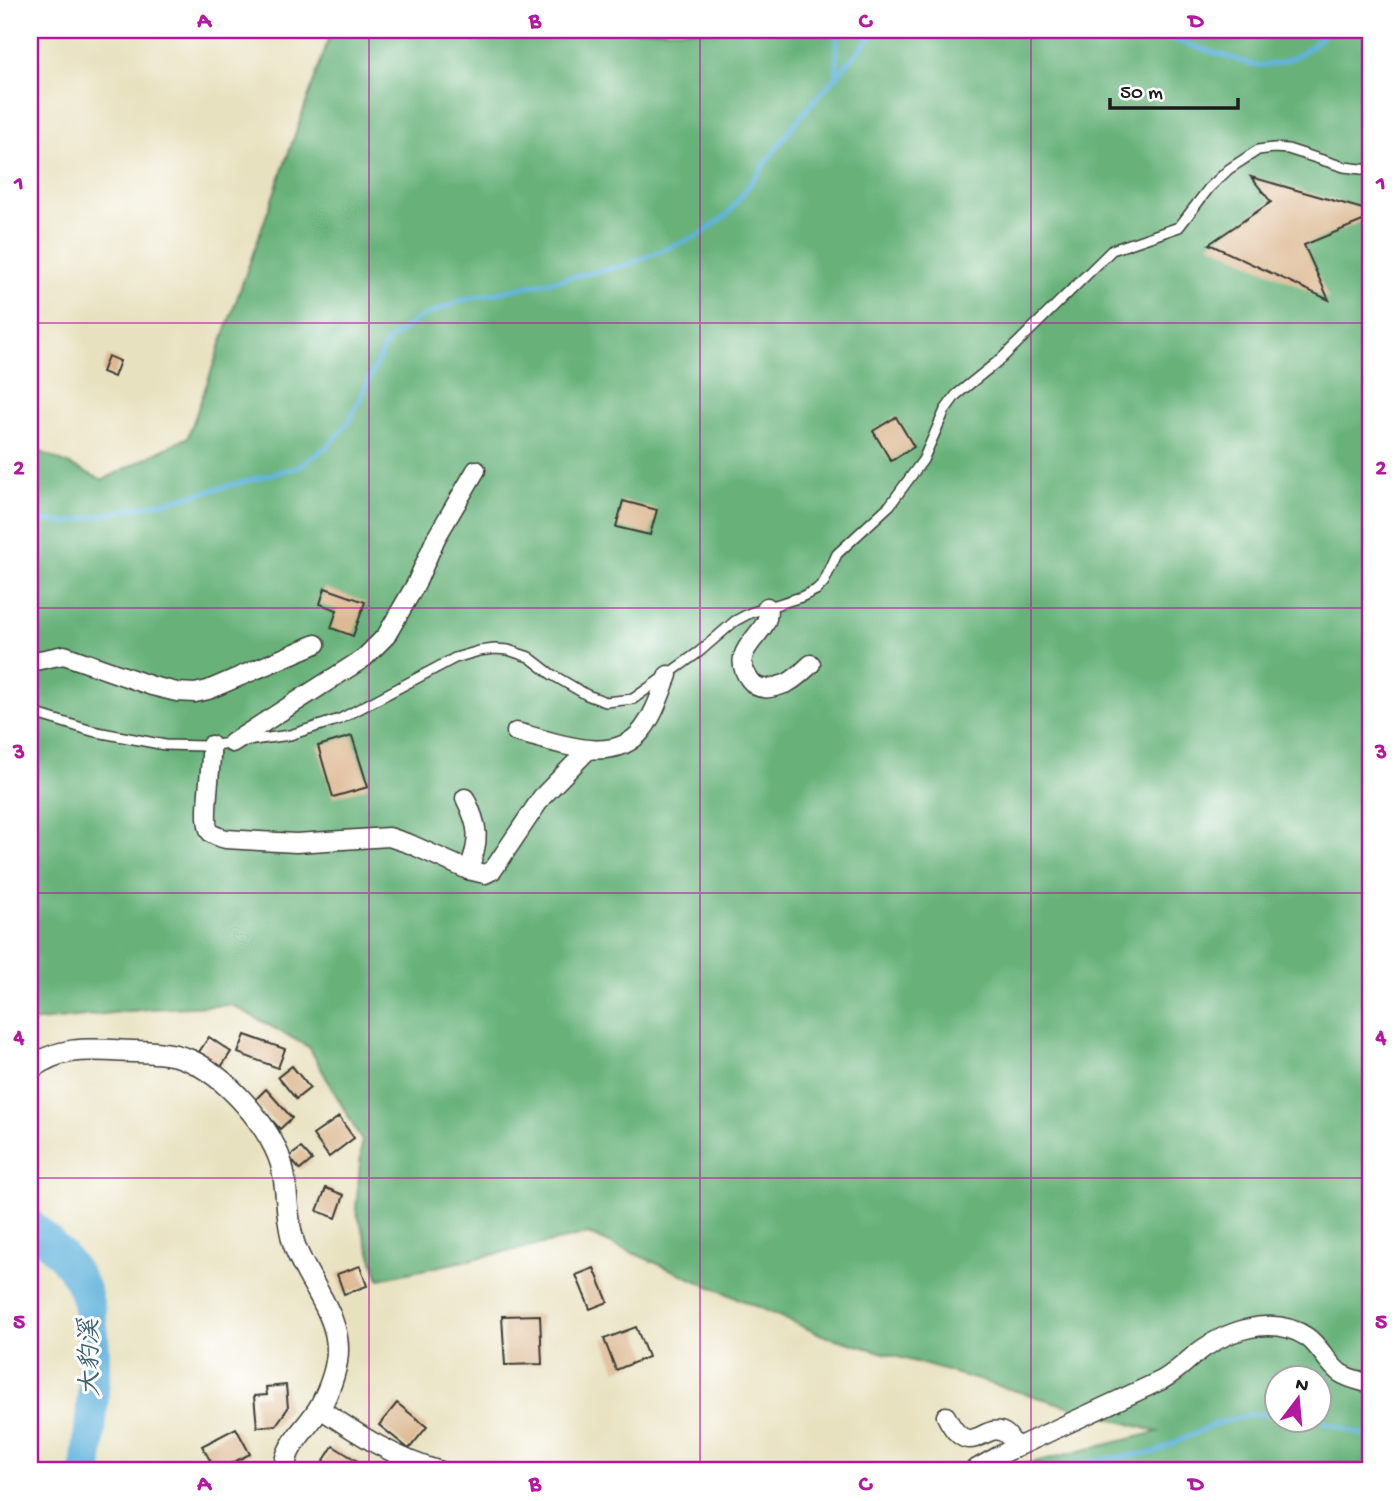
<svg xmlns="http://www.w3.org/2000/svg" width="1400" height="1501" font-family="'Gochi Hand','LXGW WenKai TC',sans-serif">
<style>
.forest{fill:#68b27a;stroke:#42674b;stroke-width:2;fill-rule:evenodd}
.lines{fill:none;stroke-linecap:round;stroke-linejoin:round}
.stream{stroke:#61b3dc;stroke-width:5}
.river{stroke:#61b3dc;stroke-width:32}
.building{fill:#ddb993}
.service-casing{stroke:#3b3a34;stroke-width:12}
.minor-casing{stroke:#3b3a34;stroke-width:21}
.tertiary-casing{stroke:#3b3a34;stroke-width:24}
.service{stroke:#fff;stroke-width:9}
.minor{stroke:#fff;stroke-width:18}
.tertiary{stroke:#fff;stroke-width:21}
.grid{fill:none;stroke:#b5179e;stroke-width:2;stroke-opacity:0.55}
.labels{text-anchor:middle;stroke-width:6;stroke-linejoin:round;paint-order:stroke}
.water-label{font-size:26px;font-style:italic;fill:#3b6072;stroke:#fff}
.neatline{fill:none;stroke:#b5179e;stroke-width:2.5}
.grid-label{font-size:23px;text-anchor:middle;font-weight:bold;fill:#b5179e}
</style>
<rect width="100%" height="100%" fill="#fff"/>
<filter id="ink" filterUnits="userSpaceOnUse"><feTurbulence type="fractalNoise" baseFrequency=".0143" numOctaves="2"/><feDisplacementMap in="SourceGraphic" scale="14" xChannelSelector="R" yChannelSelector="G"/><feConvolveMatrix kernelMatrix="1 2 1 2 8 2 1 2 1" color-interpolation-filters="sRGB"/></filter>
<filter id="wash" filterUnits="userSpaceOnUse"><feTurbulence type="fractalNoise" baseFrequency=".00686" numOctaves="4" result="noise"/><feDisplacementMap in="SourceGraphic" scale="28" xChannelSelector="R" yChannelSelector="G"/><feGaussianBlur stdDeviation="1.57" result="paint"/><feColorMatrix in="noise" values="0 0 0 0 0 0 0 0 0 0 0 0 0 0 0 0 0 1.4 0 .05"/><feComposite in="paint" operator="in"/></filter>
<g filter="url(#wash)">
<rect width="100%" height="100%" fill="#e8e1bf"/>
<!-- forest -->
<path class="forest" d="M 332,30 L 1370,30 L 1370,1471 L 998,1471 L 1158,1432 L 822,1335 L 589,1234 L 379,1279 L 356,1210 L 362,1141 L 309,1047 L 232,1005 L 149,1009 L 30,1022 L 30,447 L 103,480 L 188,437 ZM 1278,1378 L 1320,1378 L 1320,1420 L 1278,1420 Z"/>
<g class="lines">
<!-- stream -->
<g class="stream">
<polyline points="837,30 837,78"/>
<path d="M 1142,30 L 1253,65 C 1283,68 1309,52 1328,30"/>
<polyline points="30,515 36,519 65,523 179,499 299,467 330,444 350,420 387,342 417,319 460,301 623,266 700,235 728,214 795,123 877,30"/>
<polyline points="1318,1420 1359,1434 1370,1434"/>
<polyline points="1025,1471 1155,1452 1215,1424 1254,1414 1278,1414"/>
</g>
<!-- river -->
<path class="river" d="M 30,1224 C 49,1243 74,1263 84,1290 C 102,1338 91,1420 86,1471"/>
</g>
<g id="blocks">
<!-- building -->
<g class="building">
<polygon points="1251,177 1370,211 1370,218 1304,245 1329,300 1209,244 1271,202"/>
<polygon points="108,356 120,361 114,377 102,372"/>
<polygon points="896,417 914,447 891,461 873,431"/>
<polygon points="623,501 657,510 650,535 616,527"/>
<polygon points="325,588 365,602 353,636 331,628 337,610 320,604"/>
<polygon points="352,736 368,787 333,797 318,746"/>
<polygon points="245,1035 285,1049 278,1068 238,1053"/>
<polygon points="209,1037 231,1052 221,1067 199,1052"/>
<polygon points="292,1066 310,1088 296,1099 278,1077"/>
<polygon points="266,1089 292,1118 280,1129 254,1101"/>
<polygon points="339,1117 354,1138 329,1157 313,1135"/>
<polygon points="301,1148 312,1160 300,1170 289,1157"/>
<polygon points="326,1188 344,1195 336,1218 317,1211"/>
<polygon points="360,1266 367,1286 344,1294 337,1274"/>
<polygon points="594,1268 608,1302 590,1309 576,1275"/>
<polygon points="540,1315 542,1364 505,1365 502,1316"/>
<polygon points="636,1327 648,1357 616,1370 604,1339"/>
<polygon points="286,1385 288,1408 276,1425 257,1427 254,1396 267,1395 266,1387"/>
<polygon points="397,1403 427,1427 409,1449 379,1425"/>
<polygon points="236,1428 250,1454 216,1471 202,1446"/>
<polygon points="333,1446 359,1462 353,1471 317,1471"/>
</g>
</g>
</g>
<g filter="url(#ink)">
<use href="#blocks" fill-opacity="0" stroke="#3b3a34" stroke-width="2"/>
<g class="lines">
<!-- service casing -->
<g class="service-casing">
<polyline id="service" points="30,712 92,731 165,745 204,746 232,743 290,735 340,719 455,658 479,651 495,649 508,650 529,657 551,674 587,695 606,702 633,699 699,652 735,621 750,613 801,597 816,590 824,582 837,554 890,505 909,479 923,460 945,410 956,395 1002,358 1112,250 1179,227 1209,188 1229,169 1258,150 1274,148 1288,149 1344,167 1370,170"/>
</g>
<!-- minor casing -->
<g class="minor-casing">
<g id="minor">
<path d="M 767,607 C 775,634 724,647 750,680 C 760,693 772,688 785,684 C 795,680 803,671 811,664"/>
<polyline points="30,662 64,655 152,686 177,692 195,693 208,690 316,644"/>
<path d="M 516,732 C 554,741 614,768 643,729 C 655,713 661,693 668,675"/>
<polyline points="232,743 364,658 386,636 416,584 436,538 476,470"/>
<path d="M 211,745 C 213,764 201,823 211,833 C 215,836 222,838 226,839 L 296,843 L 389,837 L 410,844 L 468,870 L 485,874 L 493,870 L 542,797 L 588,750"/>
<path d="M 465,798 C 479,826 481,841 468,870"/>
<path d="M 319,1408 C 358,1434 396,1459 441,1471"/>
<path d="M 946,1416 C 970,1465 985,1418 1006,1434 C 1010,1437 1013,1444 1016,1448"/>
<path d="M 972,1471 L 1002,1454 L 1162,1380 C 1174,1373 1182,1366 1192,1357 C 1222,1332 1271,1313 1307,1337 C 1320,1346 1327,1363 1340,1373 C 1349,1379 1361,1381 1370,1384"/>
</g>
</g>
<!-- tertiary casing -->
<g class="tertiary-casing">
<path id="tertiary" d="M 30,1069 C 57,1047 88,1049 121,1051 C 141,1052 165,1051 184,1058 C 223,1071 276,1131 283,1171 C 288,1195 286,1220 294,1244 C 305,1277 333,1307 337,1341 C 340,1364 330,1388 320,1407 C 308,1428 283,1446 285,1471"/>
</g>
<!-- service -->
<use href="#service" class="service"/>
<!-- minor -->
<use href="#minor" class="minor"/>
<!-- tertiary -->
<use href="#tertiary" class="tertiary"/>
</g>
</g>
<!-- grid -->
<path class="grid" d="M 369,30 L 369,1471M 700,30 L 700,1471M 1031,30 L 1031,1471M 30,323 L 1370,323M 30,608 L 1370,608M 30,893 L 1370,893M 30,1178 L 1370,1178"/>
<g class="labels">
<!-- water labels -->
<g class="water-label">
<text transform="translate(88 1358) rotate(-91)" y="9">大豹溪</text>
</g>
</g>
<!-- margin -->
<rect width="1400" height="1501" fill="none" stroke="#fff" stroke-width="77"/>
<!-- north arrow -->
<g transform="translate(1298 1399) rotate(16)"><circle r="33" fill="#ffffff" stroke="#a4a4a4" stroke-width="2"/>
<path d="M0-5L12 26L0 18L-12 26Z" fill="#b5179e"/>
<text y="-10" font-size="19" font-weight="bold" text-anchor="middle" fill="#1c1c1c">N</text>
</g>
<!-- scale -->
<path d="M1110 98v10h128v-10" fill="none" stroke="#1c1c1c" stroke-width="3.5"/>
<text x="1120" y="98" font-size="21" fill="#1c1c1c" stroke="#ffffff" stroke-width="5" paint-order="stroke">50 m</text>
<rect x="38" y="38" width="1324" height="1424" class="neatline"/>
<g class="grid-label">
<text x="204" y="27">A</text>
<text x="535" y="27">B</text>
<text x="865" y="27">C</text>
<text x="1196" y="27">D</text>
<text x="19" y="189">1</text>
<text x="1381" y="189">1</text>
<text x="19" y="474">2</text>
<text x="1381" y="474">2</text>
<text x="19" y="758">3</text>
<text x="1381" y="758">3</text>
<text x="19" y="1043">4</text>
<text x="1381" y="1043">4</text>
<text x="19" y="1328">5</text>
<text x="1381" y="1328">5</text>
<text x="204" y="1490">A</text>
<text x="535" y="1490">B</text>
<text x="865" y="1490">C</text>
<text x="1196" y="1490">D</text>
</g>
</svg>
